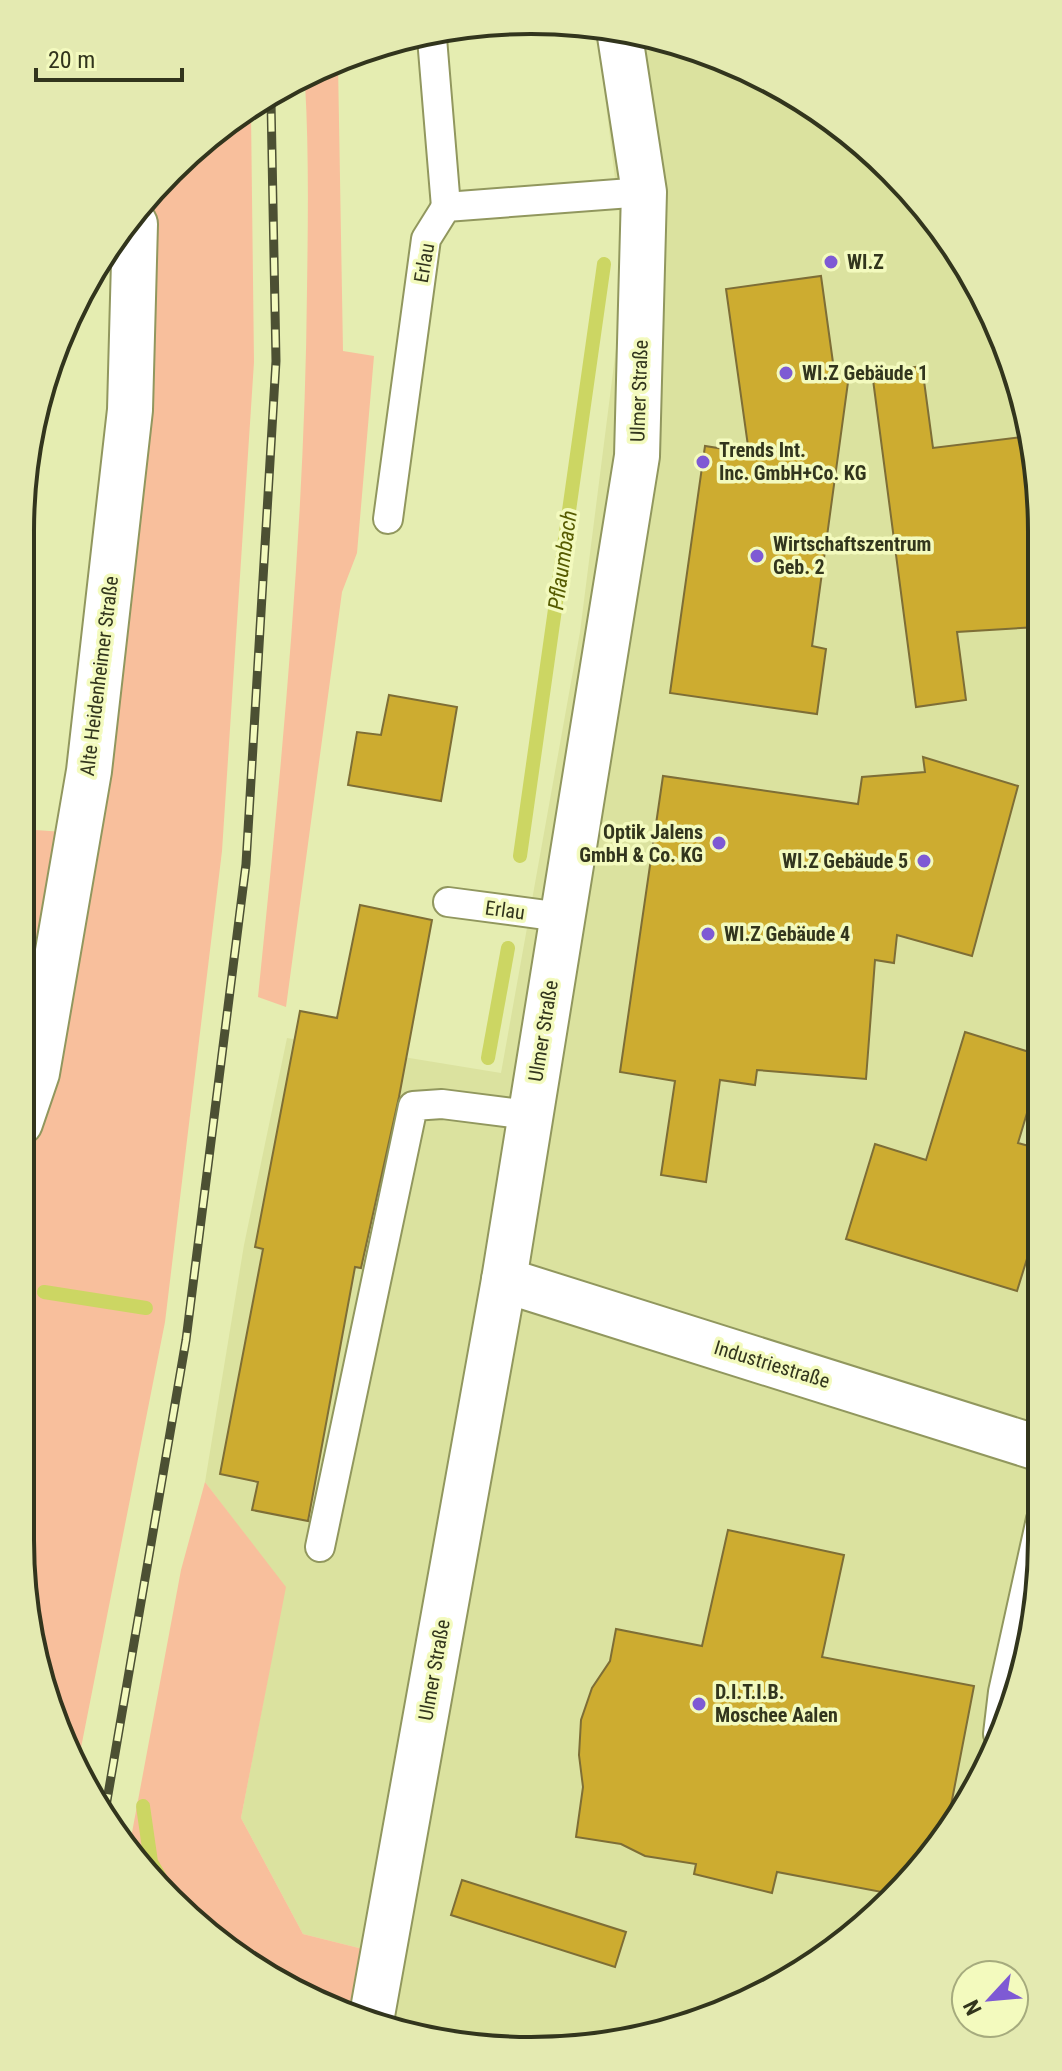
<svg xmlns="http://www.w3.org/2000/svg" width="1062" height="2071" font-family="'Roboto Condensed',sans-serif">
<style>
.built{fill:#dbe29f}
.green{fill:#f8bf9c}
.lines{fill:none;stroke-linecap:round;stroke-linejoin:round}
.stream{stroke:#ccd663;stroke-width:14}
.building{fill:#cdac30;stroke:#7e6e36;stroke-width:2}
.service-casing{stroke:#91975e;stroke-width:32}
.tertiary-casing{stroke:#91975e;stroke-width:48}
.service{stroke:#fff;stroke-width:28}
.tertiary{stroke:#fff;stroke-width:44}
.rail-casing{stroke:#4c5033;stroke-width:9}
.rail{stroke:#f3fabe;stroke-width:6;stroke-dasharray:18;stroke-linecap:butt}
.poi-dot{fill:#7e5ad4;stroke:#f3fabe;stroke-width:3}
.labels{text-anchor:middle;stroke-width:7;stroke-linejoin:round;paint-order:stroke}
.poi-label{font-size:20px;font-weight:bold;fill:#32351d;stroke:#f3fabe;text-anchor:start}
.street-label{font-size:20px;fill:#32351d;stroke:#f3fabe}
.water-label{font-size:22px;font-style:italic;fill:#565b00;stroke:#f3fabe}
.rim{fill:none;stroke:#32351d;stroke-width:4}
</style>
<rect width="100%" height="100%" fill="#e5edb1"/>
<!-- built -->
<polygon class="built" points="597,30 757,73 868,147 956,247 1003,336 1038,464 1041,1573 989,1766 892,1902 757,1998 597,2047 399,2034 369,2020 363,1949 303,1934 241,1818 285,1588 205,1482 244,1245 287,1038 501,1073 580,632 626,270"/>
<!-- green -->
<g class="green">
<path d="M 338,64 L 343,351 L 374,356 L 357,553 L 342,592 L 286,1007 L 258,997 C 282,761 305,526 307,289 C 308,220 309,152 305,83 Z"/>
<polygon points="251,114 254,362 222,851 165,1322 78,1763 47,1705 20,1540 21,829 64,832 136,222 194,147"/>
<polygon points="205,1482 286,1587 241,1818 303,1934 363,1949 352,2012 247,1965 128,1854 181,1570"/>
</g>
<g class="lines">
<!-- stream -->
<g class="stream">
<polyline points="520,856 604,264"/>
<polyline points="488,1058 508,948"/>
<polyline points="44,1292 146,1308"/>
<polyline points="143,1806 151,1862 167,1890"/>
</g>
</g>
<!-- building -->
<g class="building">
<polygon points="821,276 835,377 849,375 812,646 826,649 817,714 670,693 705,446 749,453 726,289"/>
<polygon points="922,366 933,448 1030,436 1038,464 1038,627 957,632 966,700 916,707 872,372"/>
<polygon points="389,695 457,707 441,801 348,785 357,732 381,735"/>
<polygon points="923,757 1018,786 972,956 897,935 894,963 875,960 866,1079 757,1070 755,1085 720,1080 706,1182 661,1175 675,1081 620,1072 663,776 858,804 862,777 925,772"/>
<polygon points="360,905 432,920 399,1097 361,1268 355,1267 308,1521 252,1510 258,1482 220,1474 263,1249 255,1247 300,1011 337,1018"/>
<polygon points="965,1032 1039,1055 1039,1073 1018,1143 1040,1149 1040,1217 1017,1291 846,1239 875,1144 926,1160"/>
<polygon points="728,1530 844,1555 822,1657 974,1686 947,1826 897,1895 777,1872 772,1893 694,1874 696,1864 645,1856 621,1844 576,1837 583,1787 579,1755 581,1720 592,1688 610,1661 616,1629 702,1646"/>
<polygon points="462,1880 626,1932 615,1967 451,1915"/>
</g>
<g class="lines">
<!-- service casing -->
<g class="service-casing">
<g id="service">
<polyline points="432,38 446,207"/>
<polyline points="388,519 426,239 446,207 644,192"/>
<polyline points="448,902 561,917"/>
<polyline points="320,1547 413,1106 442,1104 529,1115"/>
<polyline points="998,1734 1003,1692 1041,1519"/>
</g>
</g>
<!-- tertiary casing -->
<g class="tertiary-casing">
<g id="tertiary">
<polyline points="20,1123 37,1073 89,771 130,410 135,224"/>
<polyline points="504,1280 1041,1449"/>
<polyline points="371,2021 504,1280 637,456 644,192 620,36"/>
</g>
</g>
<!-- service -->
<use href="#service" class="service"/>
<!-- tertiary -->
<use href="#tertiary" class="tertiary"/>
<!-- rail casing -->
<g class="rail-casing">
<polyline id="rail" points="105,1812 186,1340 246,864 276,361 271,102"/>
</g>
<!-- rail -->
<use href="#rail" class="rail"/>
</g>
<!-- markers -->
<g class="poi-dot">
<circle cx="831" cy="262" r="8"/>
<circle cx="786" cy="373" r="8"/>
<circle cx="703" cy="462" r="8"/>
<circle cx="757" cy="556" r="8"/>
<circle cx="719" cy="843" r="8"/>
<circle cx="924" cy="861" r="8"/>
<circle cx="708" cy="934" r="8"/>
<circle cx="699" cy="1704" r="8"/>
</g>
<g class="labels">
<!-- poi labels -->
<g class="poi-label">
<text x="847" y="269">WI.Z</text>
<text x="802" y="380">WI.Z Gebäude 1</text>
<text x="719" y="457">Trends Int.<tspan x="719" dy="23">Inc. GmbH+Co. KG</tspan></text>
<text x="773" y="551">Wirtschaftszentrum<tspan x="773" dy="23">Geb. 2</tspan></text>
<text x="703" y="839" text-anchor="end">Optik Jalens<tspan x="703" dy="23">GmbH &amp; Co. KG</tspan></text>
<text x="908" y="868" text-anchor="end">WI.Z Gebäude 5</text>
<text x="724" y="941">WI.Z Gebäude 4</text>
<text x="715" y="1699">D.I.T.I.B.<tspan x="715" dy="23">Moschee Aalen</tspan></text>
</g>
<!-- street labels -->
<g class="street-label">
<text transform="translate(424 263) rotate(-80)" y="7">Erlau</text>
<text transform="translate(639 391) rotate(-88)" y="7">Ulmer Straße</text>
<text transform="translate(99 676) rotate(-83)" y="7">Alte Heidenheimer Straße</text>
<text transform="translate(505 910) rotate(8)" y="7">Erlau</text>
<text transform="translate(543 1031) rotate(-81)" y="7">Ulmer Straße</text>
<text transform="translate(772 1364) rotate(17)" y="7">Industriestraße</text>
<text transform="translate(434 1670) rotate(-80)" y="7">Ulmer Straße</text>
</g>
<!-- water labels -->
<g class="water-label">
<text transform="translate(562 560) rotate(-82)" y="8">Pflaumbach</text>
</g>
</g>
<!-- crop -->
<path d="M0 0H1062V2071H0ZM531 34H531A497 497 0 0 1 1028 531V1540A497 497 0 0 1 531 2037H531A497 497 0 0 1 34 1540V531A497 497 0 0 1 531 34Z" fill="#e4eab1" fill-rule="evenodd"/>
<path class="rim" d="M531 34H531A497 497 0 0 1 1028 531V1540A497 497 0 0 1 531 2037H531A497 497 0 0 1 34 1540V531A497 497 0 0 1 531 34Z"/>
<!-- north arrow -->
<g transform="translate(990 1999) rotate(244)"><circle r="38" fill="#f3fabe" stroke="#a6ab7e" stroke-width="2"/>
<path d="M0-6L14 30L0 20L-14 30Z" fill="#7e5ad4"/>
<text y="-12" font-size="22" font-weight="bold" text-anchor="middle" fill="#32351d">N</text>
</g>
<!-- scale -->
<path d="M36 68v12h146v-12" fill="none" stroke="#32351d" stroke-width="4"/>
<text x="48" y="68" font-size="24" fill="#32351d" stroke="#f3fabe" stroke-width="6" paint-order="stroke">20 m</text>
</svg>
